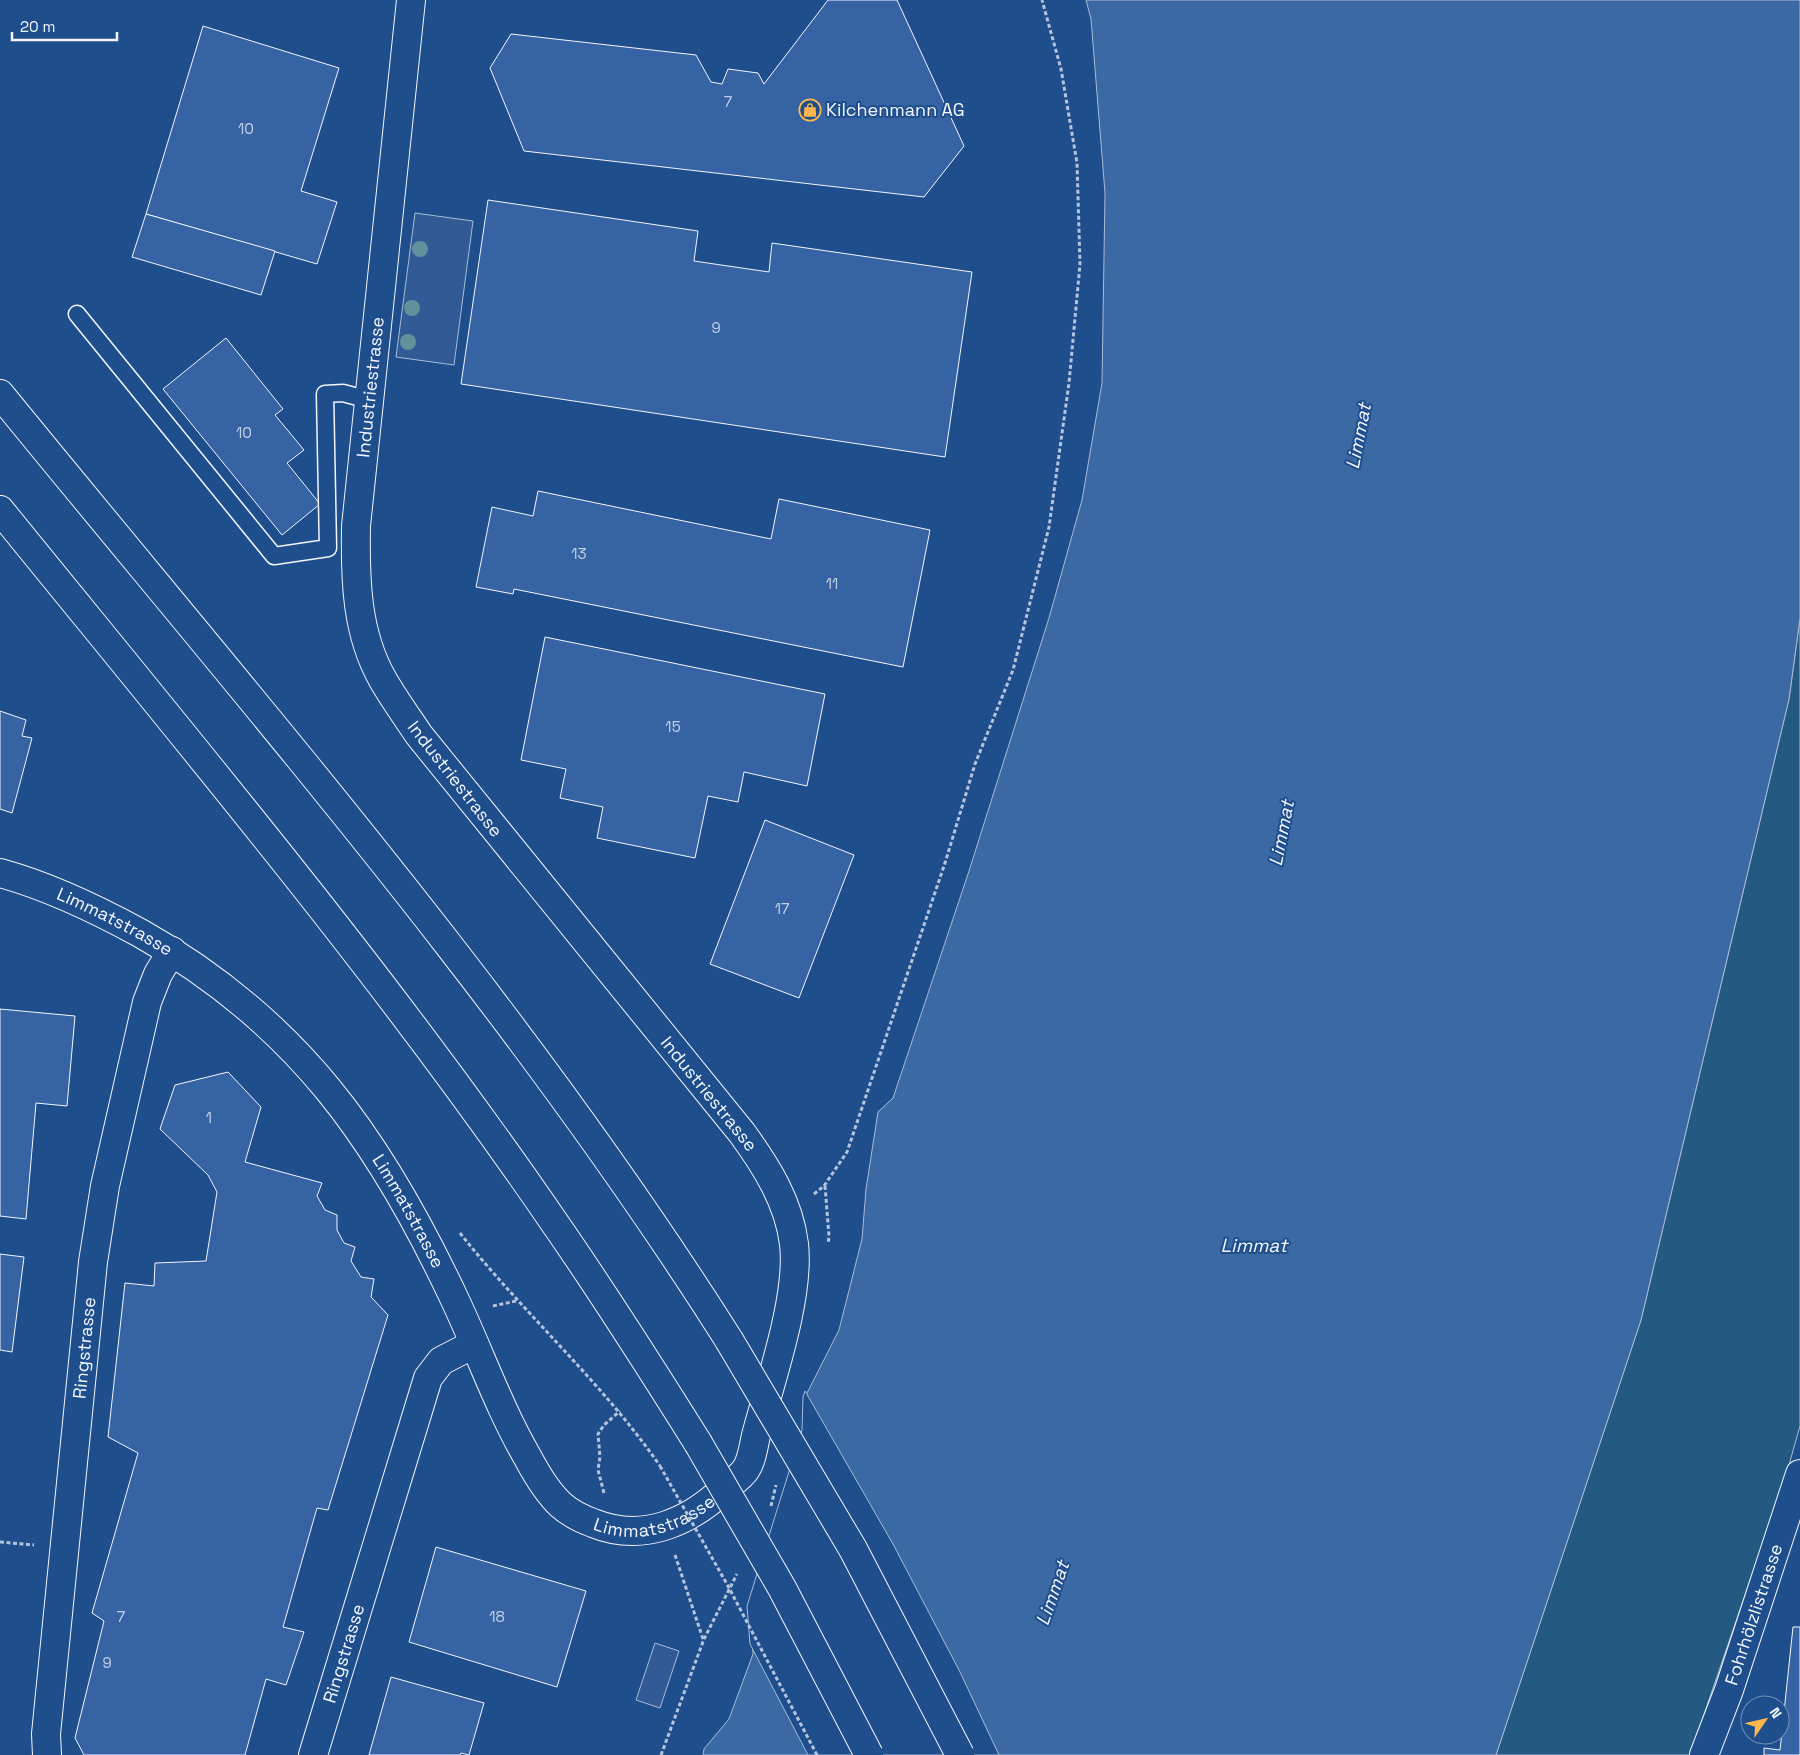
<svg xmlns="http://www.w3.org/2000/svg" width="1800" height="1755" font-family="'Space Grotesk',sans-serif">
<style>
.green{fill:#245a82;stroke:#a8bbd7}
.parking{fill:#305b95;stroke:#a8bbd7}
.water{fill:#3b69a3;stroke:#a8bbd7}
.pier{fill:#1f4e8c;stroke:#a8bbd7}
.building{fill:#3563a3;stroke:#f2f6ff}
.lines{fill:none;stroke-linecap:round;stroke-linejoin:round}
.service-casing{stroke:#f2f6ff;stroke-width:19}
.minor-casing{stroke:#f2f6ff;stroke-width:30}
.motorway-casing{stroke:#f2f6ff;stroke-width:30}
.path{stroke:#b3c4dc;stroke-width:3;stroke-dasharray:4 2.5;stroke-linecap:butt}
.service{stroke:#1f4e8c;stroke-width:16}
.minor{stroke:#1f4e8c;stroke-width:28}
.motorway{stroke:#1f4e8c;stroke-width:28}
.motorway-bridge-casing{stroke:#f2f6ff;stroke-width:30;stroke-linecap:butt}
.path-bridge{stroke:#b3c4dc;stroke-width:3;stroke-dasharray:4 2.5;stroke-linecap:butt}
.motorway-bridge{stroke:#1f4e8c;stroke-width:28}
.tree{fill:#61919a}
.labels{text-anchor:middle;stroke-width:4;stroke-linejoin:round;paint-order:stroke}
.number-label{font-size:15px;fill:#c3d1e8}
.poi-label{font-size:18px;fill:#f2f6ff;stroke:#1f4e8c;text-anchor:start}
.street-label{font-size:18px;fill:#f2f6ff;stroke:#1f4e8c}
.water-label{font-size:19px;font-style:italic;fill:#f2f6ff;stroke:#1f4e8c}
</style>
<rect width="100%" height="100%" fill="#1f4e8c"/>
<!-- green -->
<polygon class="green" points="1800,618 1800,1426 1785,1479 1690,1755 1496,1755 1641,1320 1789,699"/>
<!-- parking -->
<g class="parking">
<polygon points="415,213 473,221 454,365 396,357"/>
<polygon points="655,1643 679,1651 660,1708 636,1700"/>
</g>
<!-- water -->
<polygon class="water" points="1086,0 1800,0 1800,618 1789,699 1641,1320 1496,1755 703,1755 704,1749 729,1719 753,1654 750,1606 805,1431 805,1397 839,1330 862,1239 866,1189 878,1112 893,1098 969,871 1049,618 1082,500 1102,383 1105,193 1091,19"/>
<!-- pier -->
<polygon class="pier" points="805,1391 893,1544 960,1672 999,1755 808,1755 750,1644 747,1606 802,1430 803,1397"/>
<!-- building -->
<g class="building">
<polygon points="828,0 897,0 964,146 924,197 524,151 490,68 511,34 696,55 711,82 722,84 728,69 758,73 764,84"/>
<polygon points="203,26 339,68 301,191 337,202 317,264 146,214"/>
<polygon points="488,200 698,231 694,261 769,272 772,243 972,272 945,457 461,384"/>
<polygon points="146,214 275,251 261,295 132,257"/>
<polygon points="226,338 283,409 275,415 304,450 287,463 320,504 282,535 163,389"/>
<polygon points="538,491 771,539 779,499 930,530 903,667 514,589 513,594 476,587 492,507 533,516"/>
<polygon points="545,637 825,694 807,786 744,772 738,802 708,796 695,858 597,838 603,807 560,798 566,769 521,760"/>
<polygon points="0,711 26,720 22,736 32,738 12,813 0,809"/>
<polygon points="765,820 854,855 799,998 710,964"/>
<polygon points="0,1009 75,1016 67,1106 36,1103 26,1219 0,1216"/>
<polygon points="228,1072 261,1107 245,1162 322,1183 317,1196 325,1210 337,1215 337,1230 344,1243 355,1247 351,1261 361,1277 374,1279 371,1297 388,1315 328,1510 317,1508 283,1627 304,1632 286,1685 266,1679 245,1755 84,1755 75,1738 104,1621 92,1613 138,1453 108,1437 125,1283 154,1286 155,1263 206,1261 217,1192 208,1175 160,1129 175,1085"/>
<polygon points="0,1254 24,1257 12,1352 0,1350"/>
<polygon points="436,1547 586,1591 557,1687 409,1642"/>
<polygon points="1793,1627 1800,1627 1800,1755 1764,1755 1764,1748 1780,1750"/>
<polygon points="391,1677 484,1703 469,1755 461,1753 460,1755 369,1755"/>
</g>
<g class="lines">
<!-- service casing -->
<g class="service-casing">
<polyline id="service" points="77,314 274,556 328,548 325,394 343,393 369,400"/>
</g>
<!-- minor casing -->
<g class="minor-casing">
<g id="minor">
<path id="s1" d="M 0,873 C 48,886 96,909 140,933 C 297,1021 380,1140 455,1300 C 480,1353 499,1408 528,1458 C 537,1475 547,1492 561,1505 C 570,1513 582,1519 593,1523 C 642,1543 688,1523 724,1489 C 731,1483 741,1477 746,1469 C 753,1459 754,1440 758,1428 C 772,1377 800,1295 794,1244 C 789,1202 766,1166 742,1133 L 419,735 C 407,717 394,699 383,680 C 356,633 355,578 356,526 L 411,0"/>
<path id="s2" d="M 47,1755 L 46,1734 L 93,1262 L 105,1186 L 147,1002 L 158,974 L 172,951"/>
<path id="s3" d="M 313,1755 L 428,1378 L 441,1361 L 474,1344"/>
<path id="s4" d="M 1704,1755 L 1729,1690 L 1800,1474"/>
</g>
</g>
<!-- motorway casing -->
<g class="motorway-casing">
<g id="motorway">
<path d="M 0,394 C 251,702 516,1003 729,1340"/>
<path d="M 0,510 C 189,743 384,974 554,1222 C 604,1294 651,1368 698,1443"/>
</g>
</g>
<!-- path -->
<g class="path">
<polyline points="825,1186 829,1236 828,1244"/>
<polyline points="814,1194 824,1186 847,1152 945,863 975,764 1013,670 1049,527 1069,383 1080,264 1077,163 1061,69 1042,0"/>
<path d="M 460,1233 C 524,1314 602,1382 660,1466"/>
<polyline points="493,1306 516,1301"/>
<polyline points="604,1493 598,1470 600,1457 598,1434 604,1425 620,1411"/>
<polyline points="771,1506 776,1485"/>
<polyline points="0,1542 34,1545"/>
<polyline points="675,1555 703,1639"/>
<polyline points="661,1755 704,1639 737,1574"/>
</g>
<!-- service -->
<use href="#service" class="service"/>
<!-- minor -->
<use href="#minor" class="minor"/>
<!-- motorway -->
<use href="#motorway" class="motorway"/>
<!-- motorway-bridge casing -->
<g class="motorway-bridge-casing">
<g id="motorway-bridge">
<polyline points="729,1340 853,1549 960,1755"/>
<polyline points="698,1443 782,1588 869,1755"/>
</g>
</g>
<!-- path-bridge -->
<polyline class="path-bridge" points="660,1466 728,1586 817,1755"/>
<!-- motorway-bridge -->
<use href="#motorway-bridge" class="motorway-bridge"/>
</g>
<!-- trees -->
<g class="tree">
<circle cx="420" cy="249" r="8"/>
<circle cx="412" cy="308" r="8"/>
<circle cx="408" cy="342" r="8"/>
</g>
<!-- icons -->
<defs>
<g id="shop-ring" transform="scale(1.125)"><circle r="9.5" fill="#1f4e8c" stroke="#ffb74d" stroke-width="1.5"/><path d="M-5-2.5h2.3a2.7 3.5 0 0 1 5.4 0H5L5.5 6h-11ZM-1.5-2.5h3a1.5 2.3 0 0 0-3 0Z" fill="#ffb74d"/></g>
</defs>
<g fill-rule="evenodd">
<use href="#shop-ring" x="810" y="110"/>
</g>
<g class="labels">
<!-- number labels -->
<g class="number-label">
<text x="728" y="107">7</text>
<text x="246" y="134">10</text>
<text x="716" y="333">9</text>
<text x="244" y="438">10</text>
<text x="579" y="559">13</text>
<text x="832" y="589">11</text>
<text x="673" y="732">15</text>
<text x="782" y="914">17</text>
<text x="209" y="1123">1</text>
<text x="121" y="1622">7</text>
<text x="497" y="1622">18</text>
<text x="107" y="1668">9</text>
</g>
<!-- poi labels -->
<g class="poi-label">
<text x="826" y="116">Kilchenmann AG</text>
</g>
<!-- street labels -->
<g class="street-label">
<text dy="6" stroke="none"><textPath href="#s1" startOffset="2319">Industriestrasse</textPath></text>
<text transform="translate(455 779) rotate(52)" y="6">Industriestrasse</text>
<text dy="6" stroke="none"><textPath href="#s1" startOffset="125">Limmatstrasse</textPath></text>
<text transform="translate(709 1094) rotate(51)" y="6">Industriestrasse</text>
<text dy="6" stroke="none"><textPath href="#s1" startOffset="545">Limmatstrasse</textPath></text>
<text dy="6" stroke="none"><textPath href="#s2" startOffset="409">Ringstrasse</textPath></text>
<text dy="6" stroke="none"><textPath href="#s1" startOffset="979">Limmatstrasse</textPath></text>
<text dy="6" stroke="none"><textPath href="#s4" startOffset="149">Fohrhölzlistrasse</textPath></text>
<text dy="6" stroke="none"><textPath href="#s3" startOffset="106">Ringstrasse</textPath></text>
</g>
<!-- water labels -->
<g class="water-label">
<text transform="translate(1358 436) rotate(-79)" y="7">Limmat</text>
<text transform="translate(1281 833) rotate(-79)" y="7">Limmat</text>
<text x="1254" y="1252">Limmat</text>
<text transform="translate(1052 1593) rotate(-71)" y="7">Limmat</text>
</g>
</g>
<!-- north arrow -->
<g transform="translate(1765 1720) rotate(56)"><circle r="24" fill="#1f4e8c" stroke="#7391ba"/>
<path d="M0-4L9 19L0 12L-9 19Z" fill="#ffb74d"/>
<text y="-8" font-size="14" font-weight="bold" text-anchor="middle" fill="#f2f6ff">N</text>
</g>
<!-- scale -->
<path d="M12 32v8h105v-8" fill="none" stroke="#f2f6ff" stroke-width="2.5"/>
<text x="20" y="32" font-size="15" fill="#f2f6ff" stroke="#1f4e8c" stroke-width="4" paint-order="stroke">20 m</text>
</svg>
